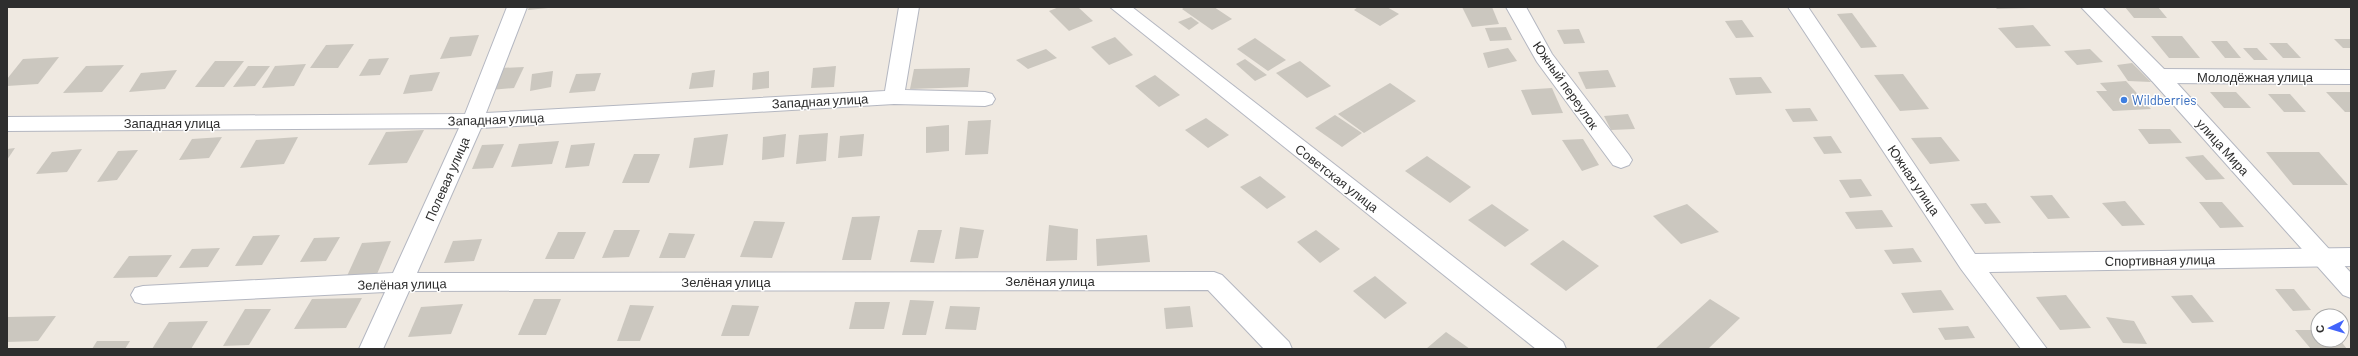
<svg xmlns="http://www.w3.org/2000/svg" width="2358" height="356" font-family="Barlow,sans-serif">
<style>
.building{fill:#cbc7bf}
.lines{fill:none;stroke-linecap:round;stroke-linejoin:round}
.minor-casing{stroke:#b4b7c1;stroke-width:2}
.tertiary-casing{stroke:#b4b7c1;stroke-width:2}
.minor{fill:#fff;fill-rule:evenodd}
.tertiary{fill:#fff;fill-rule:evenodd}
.shop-dot{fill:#3f7fe0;stroke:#fff;stroke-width:1.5}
.labels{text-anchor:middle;stroke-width:3;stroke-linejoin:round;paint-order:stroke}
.street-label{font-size:13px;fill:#2e2e2e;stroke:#fff}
.shop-label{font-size:13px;fill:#366cbe;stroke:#fff;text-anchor:start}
</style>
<rect width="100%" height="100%" fill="#efe9e1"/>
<!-- building -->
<g class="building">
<polygon points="529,7 558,7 528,10"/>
<polygon points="1059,7 1078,7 1093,21 1069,31 1049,11"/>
<polygon points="1185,7 1214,7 1232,19 1212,30 1182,9"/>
<polygon points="1358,7 1387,7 1399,14 1380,26 1354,10"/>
<polygon points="1462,7 1492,7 1499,24 1472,27"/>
<polygon points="1995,7 2029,7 2029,8 1997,9"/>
<polygon points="2125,7 2158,7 2167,18 2134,18"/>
<polygon points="1852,13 1877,47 1861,48 1837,14"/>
<polygon points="1191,17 1199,23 1189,30 1178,22"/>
<polygon points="1742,20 1754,37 1736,38 1725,21"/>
<polygon points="2033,25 2051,46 2016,48 1998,28"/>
<polygon points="1506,27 1512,40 1490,41 1485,28"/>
<polygon points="1579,29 1585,43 1564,44 1557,30"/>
<polygon points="479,35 471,56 440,59 450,37"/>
<polygon points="2151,36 2182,36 2200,58 2169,58"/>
<polygon points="1115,37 1133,55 1109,65 1091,47"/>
<polygon points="1255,38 1286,60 1268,71 1237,49"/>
<polygon points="2334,39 2351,39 2351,48 2343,48"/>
<polygon points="2211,41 2227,41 2241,58 2225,58"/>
<polygon points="2269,43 2287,43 2301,58 2283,58"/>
<polygon points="354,44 338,68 310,68 326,45"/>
<polygon points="1508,48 1517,61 1488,68 1483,53"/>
<polygon points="2243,48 2257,48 2268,60 2254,60"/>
<polygon points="1046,49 1057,58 1028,69 1016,60"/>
<polygon points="2090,49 2103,62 2077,65 2064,51"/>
<polygon points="59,57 38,84 7,86 7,79 23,59"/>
<polygon points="389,58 380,75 359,76 369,59"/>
<polygon points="1245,59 1267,75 1255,81 1236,64"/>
<polygon points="215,61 244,61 224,87 195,87"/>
<polygon points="1300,61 1331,86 1307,98 1276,73"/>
<polygon points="2132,63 2151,82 2128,81 2117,65"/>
<polygon points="306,64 294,86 262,88 275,66"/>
<polygon points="124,65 102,92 63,93 86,66"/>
<polygon points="248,66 270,66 255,86 233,87"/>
<polygon points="836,66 834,87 811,88 813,68"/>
<polygon points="524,67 514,88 490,90 499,68"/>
<polygon points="970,68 968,87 910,89 914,69"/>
<polygon points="177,70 165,89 129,92 141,73"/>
<polygon points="715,70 713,87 689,89 692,73"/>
<polygon points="1608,70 1616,87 1586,89 1578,72"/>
<polygon points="553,71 551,87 530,91 532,74"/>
<polygon points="769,71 769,88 752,90 753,73"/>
<polygon points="440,72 432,91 403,94 410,75"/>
<polygon points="601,73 595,91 569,93 576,74"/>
<polygon points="1903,74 1929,109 1900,111 1874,75"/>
<polygon points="1155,75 1180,95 1159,107 1135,86"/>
<polygon points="1761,77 1772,93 1736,95 1729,78"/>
<polygon points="2126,81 2151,109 2113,111 2096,91 2107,91 2100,83"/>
<polygon points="1390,83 1416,101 1364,133 1338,114"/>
<polygon points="1552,88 1563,113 1532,115 1521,90"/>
<polygon points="2210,92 2236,92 2251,108 2224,108"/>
<polygon points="2326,92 2351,92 2351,112 2345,112"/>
<polygon points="2268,94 2290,94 2306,112 2284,112"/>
<polygon points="1810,108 1818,121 1793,122 1785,109"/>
<polygon points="1628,114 1635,129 1611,130 1604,116"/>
<polygon points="1335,115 1362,133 1342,147 1315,128"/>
<polygon points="1206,118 1229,135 1208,148 1185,130"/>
<polygon points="991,120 988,154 965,155 968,121"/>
<polygon points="949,125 949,151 926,153 926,127"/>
<polygon points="2138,129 2170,129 2182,143 2149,144"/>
<polygon points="424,130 407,163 368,165 386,132"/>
<polygon points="828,133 826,161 796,164 799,135"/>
<polygon points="728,134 723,165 689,168 694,138"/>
<polygon points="786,134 784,157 762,160 763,137"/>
<polygon points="864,134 862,156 838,158 840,136"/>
<polygon points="1831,136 1842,153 1824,154 1813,137"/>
<polygon points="222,137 209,158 179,160 192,139"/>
<polygon points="298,137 284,164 240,168 256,140"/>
<polygon points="1941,137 1960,161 1930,164 1911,138"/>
<polygon points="1583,139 1599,165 1582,171 1562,140"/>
<polygon points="559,141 552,164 511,167 519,144"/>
<polygon points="595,143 589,166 565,168 571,145"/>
<polygon points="504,144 493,168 472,169 482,145"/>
<polygon points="15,148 7,160 7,149"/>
<polygon points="82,149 67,172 36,174 52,152"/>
<polygon points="138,150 117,180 97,182 118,151"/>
<polygon points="2266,152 2319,152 2348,185 2293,185"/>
<polygon points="634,154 660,154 649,183 622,183"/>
<polygon points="2203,155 2225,179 2206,180 2185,157"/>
<polygon points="1427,156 1471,187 1450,203 1405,171"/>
<polygon points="1260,176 1286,197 1267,209 1240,187"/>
<polygon points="1861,179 1872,196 1850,198 1839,180"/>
<polygon points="2052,195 2070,218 2048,219 2030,196"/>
<polygon points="2125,201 2145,225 2122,226 2102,203"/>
<polygon points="2199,202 2222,202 2244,227 2220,228"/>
<polygon points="1986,203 2001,223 1985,224 1970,204"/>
<polygon points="1492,204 1529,230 1505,247 1468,220"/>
<polygon points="1687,204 1719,232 1681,244 1653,216"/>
<polygon points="1882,210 1893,227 1856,229 1845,212"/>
<polygon points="880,216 871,260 842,260 852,217"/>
<polygon points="754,221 785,222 772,258 740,257"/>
<polygon points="1049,225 1078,229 1077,260 1046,261"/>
<polygon points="960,227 984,230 978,258 955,259"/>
<polygon points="614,230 640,230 629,257 602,258"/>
<polygon points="918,230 942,230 934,263 910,262"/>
<polygon points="1316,230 1340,249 1320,263 1297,242"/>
<polygon points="558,232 586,232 574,259 545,259"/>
<polygon points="669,233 695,234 685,258 659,258"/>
<polygon points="280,235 262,265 235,266 253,236"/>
<polygon points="1147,235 1150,262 1097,266 1096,239"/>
<polygon points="340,237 326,261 300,262 314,238"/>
<polygon points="482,239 474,261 444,263 453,241"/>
<polygon points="1563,240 1599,266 1566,291 1530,264"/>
<polygon points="391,241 377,274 347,276 362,243"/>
<polygon points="220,248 208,267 179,268 192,249"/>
<polygon points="1913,248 1922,262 1893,264 1884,250"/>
<polygon points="172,255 157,277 113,278 129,256"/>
<polygon points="1375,276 1407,303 1385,319 1353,291"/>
<polygon points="2275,289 2294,289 2311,310 2293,311"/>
<polygon points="1941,290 1954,310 1913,313 1901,293"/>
<polygon points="2066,295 2091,328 2060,330 2036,297"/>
<polygon points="2192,295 2214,322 2192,323 2171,296"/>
<polygon points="362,298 346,328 294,329 312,299"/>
<polygon points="534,299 561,299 546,335 518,335"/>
<polygon points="1710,299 1740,318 1708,349 1655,349"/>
<polygon points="910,300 934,301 926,335 902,335"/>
<polygon points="855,302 890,302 884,329 849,329"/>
<polygon points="463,304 451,334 408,337 421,307"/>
<polygon points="630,305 654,306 640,341 617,341"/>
<polygon points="732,305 759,306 749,336 721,336"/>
<polygon points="950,306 980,307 976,330 945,329"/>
<polygon points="1190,306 1193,327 1166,329 1164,308"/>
<polygon points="245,309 271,309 249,345 223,346"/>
<polygon points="56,316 38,341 7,342 7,317"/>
<polygon points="2106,317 2134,321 2147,344 2123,343"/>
<polygon points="208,321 191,349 152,349 169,322"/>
<polygon points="1968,326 1975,338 1945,340 1938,328"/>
<polygon points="2295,330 2318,330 2318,340 2340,340 2347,349 2311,349"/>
<polygon points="1446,332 1470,349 1426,349"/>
<polygon points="97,341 130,341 125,349 92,349"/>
</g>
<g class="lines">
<!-- minor casing -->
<g class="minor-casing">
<g id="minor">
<polygon points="507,7 527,7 486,113 885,91 899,7 919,7 905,90 985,92 992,94 995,99 992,104 985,106 894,104 481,128 417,273 1214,272 1222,275 1289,342 1292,349 1264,349 1208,290 409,291 383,349 359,349 385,292 143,304 135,302 131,295 135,288 143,286 393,273 459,128 7,131 7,117 465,114"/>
<polygon points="1506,7 1526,7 1552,54 1629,155 1632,160 1629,165 1621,168 1613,165 1537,62"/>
<polygon points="1788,7 1808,7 1975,254 2351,248 2351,266 1989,272 2047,349 2021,349 1961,269"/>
<polygon points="2159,69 2351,70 2351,84 2159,83 2152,81 2149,76 2152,71"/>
</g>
</g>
<!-- tertiary casing -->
<g class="tertiary-casing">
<g id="tertiary">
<polygon points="1110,7 1132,7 1563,342 1566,349 1536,349"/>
<polygon points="2081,7 2102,7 2166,71 2351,273 2351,298 2343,295 2152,81"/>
</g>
</g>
<!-- minor -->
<use href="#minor" class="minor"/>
<!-- tertiary -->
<use href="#tertiary" class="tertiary"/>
</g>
<!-- markers -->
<circle class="shop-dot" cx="2124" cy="100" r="4"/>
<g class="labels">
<!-- street labels -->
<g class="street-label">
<text x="2255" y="82">Молодёжная улица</text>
<text transform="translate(1566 85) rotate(55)" y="5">Южный переулок</text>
<text transform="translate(820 101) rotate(-3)" y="5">Западная улица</text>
<text transform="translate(496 119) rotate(-2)" y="5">Западная улица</text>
<text x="172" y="128">Западная улица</text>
<text transform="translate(2223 147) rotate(48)" y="5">улица Мира</text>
<text transform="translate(1337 178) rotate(38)" y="5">Советская улица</text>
<text transform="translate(447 179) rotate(-66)" y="5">Полевая улица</text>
<text transform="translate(1914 180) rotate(56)" y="5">Южная улица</text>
<text transform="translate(2160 260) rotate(-1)" y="5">Спортивная улица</text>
<text x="1050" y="286">Зелёная улица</text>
<text x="726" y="287">Зелёная улица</text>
<text transform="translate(402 284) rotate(-1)" y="5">Зелёная улица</text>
</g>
<!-- shop labels -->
<g class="shop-label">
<text x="2132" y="105">Wildberries</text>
</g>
</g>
<!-- border -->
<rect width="2358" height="356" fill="none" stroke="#2e2e2e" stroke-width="16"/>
<!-- north arrow -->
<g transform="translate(2330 328) rotate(265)"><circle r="19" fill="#ffffff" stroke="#ababab"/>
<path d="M0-3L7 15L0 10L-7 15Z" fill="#4264fb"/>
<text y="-6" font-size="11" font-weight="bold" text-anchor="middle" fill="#2e2e2e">С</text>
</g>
</svg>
